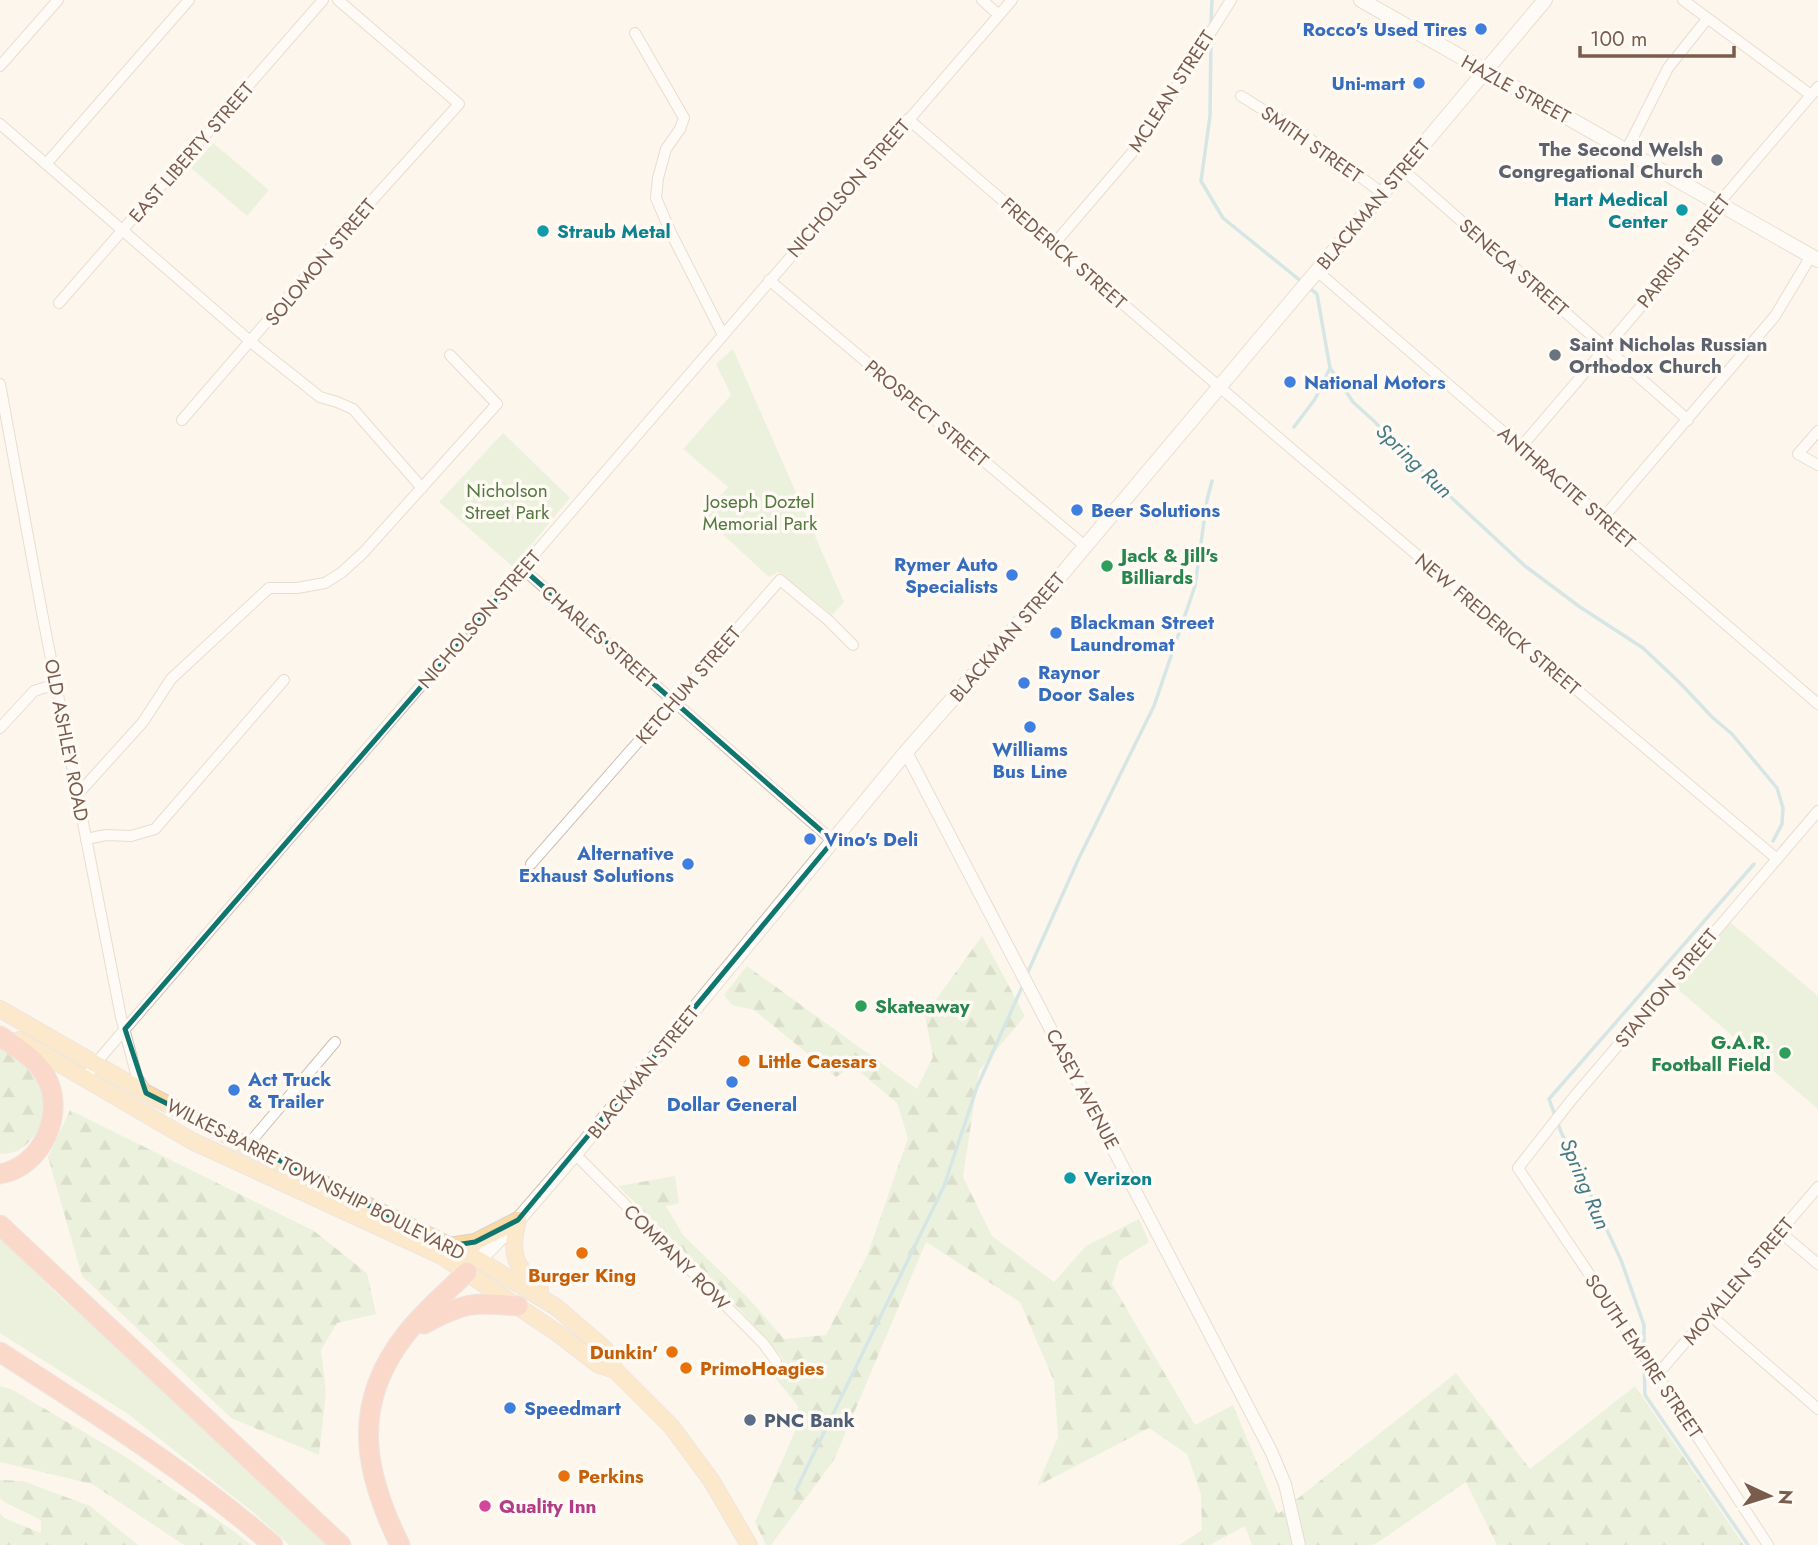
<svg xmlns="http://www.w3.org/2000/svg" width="1818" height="1545" font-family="Jost,sans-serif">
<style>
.green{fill:#d8ecc9}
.forest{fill:url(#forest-firs)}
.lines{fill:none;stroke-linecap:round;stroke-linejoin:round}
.stream{stroke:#a5d3da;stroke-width:3.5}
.minor-casing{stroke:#d1beb0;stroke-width:12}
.tertiary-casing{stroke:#d1beb0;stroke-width:14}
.secondary-casing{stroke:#d6c0b0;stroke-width:16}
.primary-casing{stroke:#dad1cd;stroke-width:18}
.motorway-casing{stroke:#dad1cd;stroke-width:21}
.minor{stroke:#fff;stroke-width:10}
.tertiary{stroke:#fff;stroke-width:12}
.secondary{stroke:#fff;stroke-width:14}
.primary{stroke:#fbd9a5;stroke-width:16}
.motorway{stroke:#f7b7a3;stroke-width:19}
.marked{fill:none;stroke:#0f766e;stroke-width:5;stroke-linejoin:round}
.shop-dot{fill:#3f7fe0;stroke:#fffaf3;stroke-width:2.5}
.worship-dot{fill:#6b7280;stroke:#fffaf3;stroke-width:2.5}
.culture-dot{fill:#0f9aa8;stroke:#fffaf3;stroke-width:2.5}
.leisure-dot{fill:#2e9e5b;stroke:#fffaf3;stroke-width:2.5}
.food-dot{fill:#e8710a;stroke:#fffaf3;stroke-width:2.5}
.service-dot{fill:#5c6f8a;stroke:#fffaf3;stroke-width:2.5}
.hotel-dot{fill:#d1479c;stroke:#fffaf3;stroke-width:2.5}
.labels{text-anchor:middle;stroke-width:7;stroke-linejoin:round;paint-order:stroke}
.shop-label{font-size:19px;font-weight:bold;fill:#366cbe;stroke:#fffaf3;text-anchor:start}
.street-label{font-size:19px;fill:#7a5c4d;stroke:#fffaf3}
.worship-label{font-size:19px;font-weight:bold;fill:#5b616d;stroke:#fffaf3;text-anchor:end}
.culture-label{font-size:19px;font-weight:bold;fill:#0d838f;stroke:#fffaf3;text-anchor:start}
.park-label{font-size:19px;fill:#537a41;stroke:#fffaf3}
.leisure-label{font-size:19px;font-weight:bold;fill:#27864d;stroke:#fffaf3;text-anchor:start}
.food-label{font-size:19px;font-weight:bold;fill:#c56008;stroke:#fffaf3;text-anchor:start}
.service-label{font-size:19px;font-weight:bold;fill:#4e5e75;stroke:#fffaf3;text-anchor:start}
.hotel-label{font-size:19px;font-weight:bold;fill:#b23c85;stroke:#fffaf3;text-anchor:start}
.water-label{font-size:21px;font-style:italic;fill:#437c86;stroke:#fffaf3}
</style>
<defs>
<pattern id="forest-firs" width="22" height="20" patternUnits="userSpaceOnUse" patternTransform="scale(1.75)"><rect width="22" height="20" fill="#d8ecc9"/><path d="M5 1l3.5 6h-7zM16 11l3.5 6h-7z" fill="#b4c2a5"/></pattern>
</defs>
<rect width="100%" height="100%" fill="#fdf6ec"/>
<!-- green -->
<g class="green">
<polygon points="213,143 269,190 247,216 191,168"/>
<polygon points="733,349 844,602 832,615 778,572 769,577 703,516 728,487 683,449 731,395 716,364"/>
<polygon points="503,433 570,498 513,567 439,502"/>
<polygon points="1730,922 1818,996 1818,1109 1675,987"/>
<polygon points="0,1237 58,1295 212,1432 332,1545 289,1545 254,1513 128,1414 0,1333"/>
</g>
<!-- forest -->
<g class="forest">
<polygon points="982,936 1025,1016 979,1071 963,1177 992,1236 1054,1282 1086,1246 1139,1219 1149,1242 1119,1261 1112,1284 1195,1425 1233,1405 1278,1514 1456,1373 1530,1469 1635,1386 1744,1545 1497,1545 1466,1482 1374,1545 1252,1545 1245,1526 1210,1545 1179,1545 1202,1530 1201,1494 1187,1454 1149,1428 1037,1486 1058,1437 1054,1381 1020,1302 926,1242 834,1460 771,1545 766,1545 755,1522 796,1429 798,1406 775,1378 783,1358 714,1281 618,1186 675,1176 679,1203 666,1206 683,1235 750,1300 784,1339 826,1335 867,1256 908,1138 897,1103 853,1066 836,1077 754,1010 732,1005 724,995 747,966 917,1089 933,1057 925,1015"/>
<path d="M 0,1047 C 15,1057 33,1067 42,1084 C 53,1106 38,1141 17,1151 C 12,1153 5,1154 0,1154 Z"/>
<polygon points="70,1110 314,1231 367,1273 376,1314 337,1323 321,1350 326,1392 319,1455 231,1418 82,1276 48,1157"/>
<polygon points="0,1386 13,1390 126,1457 235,1532 251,1545 184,1545 92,1484 0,1462"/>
<polygon points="0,1480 23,1481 90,1506 138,1545 0,1545 0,1513 4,1518 41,1533 41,1520 4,1502 0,1498"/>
</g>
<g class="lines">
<!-- stream -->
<g class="stream">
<polyline points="1211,26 1212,0"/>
<polyline points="1211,37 1210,116 1201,181 1223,218 1302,282"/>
<polyline points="1308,287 1317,294 1330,368 1353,402 1375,422 1399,449 1525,566 1580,607 1643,648 1682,685 1712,717 1732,734 1777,788 1783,808 1782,824 1773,841"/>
<polyline points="1294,427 1315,399 1330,368"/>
<polyline points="1027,974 1078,860 1154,706 1195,586 1207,500 1212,481"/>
<polyline points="1644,1351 1644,1325 1621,1260 1561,1132 1549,1099 1754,864"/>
<polyline points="1644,1362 1645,1395 1748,1545"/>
<polyline points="796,1490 944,1186 977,1087 1023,985"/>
</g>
<!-- minor casing -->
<g class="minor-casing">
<g id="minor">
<polyline points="982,0 999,15"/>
<polyline points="1683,0 1811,95"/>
<polyline points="635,33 684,118 680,129 666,149 658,178 656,198 671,233 723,335"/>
<polyline points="0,66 58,0"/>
<polyline points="1241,96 1310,139 1382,193"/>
<polyline points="908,119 1294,451 1777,859"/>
<polyline points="0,124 257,347 320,397 337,402 353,409 422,488"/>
<polyline points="1626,151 1668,68 1707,19"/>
<polyline points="46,164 189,0"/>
<polyline points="1402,169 1688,420"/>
<polyline points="1054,244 1143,140 1231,0"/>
<polyline points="1317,271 1818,704"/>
<polyline points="769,280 1085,546"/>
<polyline points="59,303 323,0"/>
<polyline points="0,384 43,618 121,1017 137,1077 145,1090"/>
<polyline points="182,420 357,217 459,104 338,0"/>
<polyline points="1818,431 1798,454 1818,465"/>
<polyline points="1521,447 1678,263 1719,203 1818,87"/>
<polyline points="1603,518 1775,316 1811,256"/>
<polyline points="523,569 833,841"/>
<polyline points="0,728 34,691 56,684"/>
<polyline points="77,795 143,722 171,679 269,588 297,588 325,583 341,573 363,553 497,404 450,355"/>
<polyline points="86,839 106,835 131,836 155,829 284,680"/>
<polyline points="531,864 780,580 828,620 853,645"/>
<polyline points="85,1079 101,1057 1012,0"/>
<polyline points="247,1146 335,1042"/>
<polyline points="575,1154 763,1343 776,1361"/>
<polyline points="1779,1231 1818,1264"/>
<polyline points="1710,1315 1818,1409"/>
<polyline points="1657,1375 1818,1187"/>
<polyline points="1768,1545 1657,1375 1518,1168 1573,1098 1818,811"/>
</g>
</g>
<!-- tertiary casing -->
<g class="tertiary-casing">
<polyline id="tertiary" points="906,752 1271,1451 1285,1484 1299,1545"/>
</g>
<!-- secondary casing -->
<g class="secondary-casing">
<g id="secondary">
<polyline points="1361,0 1818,260"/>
<polyline points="479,1260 518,1220 575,1154 906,752 1062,574 1545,0"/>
</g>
</g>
<!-- primary casing -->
<g class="primary-casing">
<g id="primary">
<polyline points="0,1009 146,1093 247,1146 479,1260 556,1307 605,1349 615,1370 671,1426 711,1480 749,1545"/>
<polyline points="19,1040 192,1141 442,1256 556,1332 599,1365 615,1370"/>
<path d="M 518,1220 C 509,1256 515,1265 540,1290"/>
<polyline points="449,1246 475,1242 518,1220"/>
</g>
</g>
<!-- motorway casing -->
<g class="motorway-casing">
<g id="motorway">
<path d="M 0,1036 C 16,1047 35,1058 45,1075 C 67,1112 42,1167 0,1174"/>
<polyline points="0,1225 341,1545"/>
<path d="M 424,1324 C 465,1302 473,1302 518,1306"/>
<path d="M 0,1352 C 94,1413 189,1472 273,1545"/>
<path d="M 400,1545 C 363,1470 351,1404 406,1334 C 424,1311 447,1292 467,1272"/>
</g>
</g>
<!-- minor -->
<use href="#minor" class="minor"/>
<!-- tertiary -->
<use href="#tertiary" class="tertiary"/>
<!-- secondary -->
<use href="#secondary" class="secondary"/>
<!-- primary -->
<use href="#primary" class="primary"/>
<!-- motorway -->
<use href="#motorway" class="motorway"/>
</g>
<!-- marked area -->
<path d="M0 0H1818V1545H0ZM 523,569 L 833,841 L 518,1220 L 475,1242 L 449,1246 L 146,1093 L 125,1029 Z" fill="#fdf6ec" fill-opacity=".55" fill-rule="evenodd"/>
<path class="marked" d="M 523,569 L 833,841 L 518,1220 L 475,1242 L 449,1246 L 146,1093 L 125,1029 Z"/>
<!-- markers -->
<g class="shop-dot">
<circle cx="1481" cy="29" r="7"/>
<circle cx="1419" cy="83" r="7"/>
<circle cx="1290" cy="382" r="7"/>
<circle cx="1077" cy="510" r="7"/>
<circle cx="1012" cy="575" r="7"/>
<circle cx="1056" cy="633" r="7"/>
<circle cx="1024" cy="683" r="7"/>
<circle cx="1030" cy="727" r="7"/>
<circle cx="810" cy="839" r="7"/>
<circle cx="688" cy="864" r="7"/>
<circle cx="732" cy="1082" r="7"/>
<circle cx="234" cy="1090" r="7"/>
<circle cx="510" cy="1408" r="7"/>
</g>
<g class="worship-dot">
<circle cx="1717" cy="160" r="7"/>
<circle cx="1555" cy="355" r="7"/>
</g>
<g class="culture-dot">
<circle cx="1682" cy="210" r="7"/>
<circle cx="543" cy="231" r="7"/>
<circle cx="1070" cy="1178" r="7"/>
</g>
<g class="leisure-dot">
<circle cx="1107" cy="566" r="7"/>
<circle cx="861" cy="1006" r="7"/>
<circle cx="1785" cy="1053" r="7"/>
</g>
<g class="food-dot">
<circle cx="744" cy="1061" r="7"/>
<circle cx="582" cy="1253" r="7"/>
<circle cx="672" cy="1352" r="7"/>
<circle cx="686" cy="1368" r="7"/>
<circle cx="564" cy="1476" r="7"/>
</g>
<circle class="service-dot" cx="750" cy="1420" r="7"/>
<circle class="hotel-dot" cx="485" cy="1506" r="7"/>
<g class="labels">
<!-- shop labels -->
<g class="shop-label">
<text x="1467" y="36" text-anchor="end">Rocco's Used Tires</text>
<text x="1405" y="90" text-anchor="end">Uni-mart</text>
<text x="1304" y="389">National Motors</text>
<text x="1091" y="517">Beer Solutions</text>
<text x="998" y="571" text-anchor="end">Rymer Auto<tspan x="998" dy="22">Specialists</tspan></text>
<text x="1070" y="629">Blackman Street<tspan x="1070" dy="22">Laundromat</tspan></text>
<text x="1038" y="679">Raynor<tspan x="1038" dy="22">Door Sales</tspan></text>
<text x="1030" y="756" text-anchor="middle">Williams<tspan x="1030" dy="22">Bus Line</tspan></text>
<text x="824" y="846">Vino's Deli</text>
<text x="674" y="860" text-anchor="end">Alternative<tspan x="674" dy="22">Exhaust Solutions</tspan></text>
<text x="248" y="1086">Act Truck<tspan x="248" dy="22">&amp; Trailer</tspan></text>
<text x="732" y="1111" text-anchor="middle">Dollar General</text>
<text x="524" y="1415">Speedmart</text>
</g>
<!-- street labels -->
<g class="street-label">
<text transform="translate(1516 89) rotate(29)" y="7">HAZLE STREET</text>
<text transform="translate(1171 91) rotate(-57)" y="7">MCLEAN STREET</text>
<text transform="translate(1312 144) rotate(35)" y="7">SMITH STREET</text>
<text transform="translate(191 152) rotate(-49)" y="7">EAST LIBERTY STREET</text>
<text transform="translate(848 188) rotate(-49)" y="7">NICHOLSON STREET</text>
<text transform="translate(1373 204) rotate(-50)" y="7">BLACKMAN STREET</text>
<text transform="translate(1683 251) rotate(-52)" y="7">PARRISH STREET</text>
<text transform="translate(1064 253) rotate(41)" y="7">FREDERICK STREET</text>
<text transform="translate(320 262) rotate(-50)" y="7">SOLOMON STREET</text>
<text transform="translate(1514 267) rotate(41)" y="7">SENECA STREET</text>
<text transform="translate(927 413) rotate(40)" y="7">PROSPECT STREET</text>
<text transform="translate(1567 487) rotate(41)" y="7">ANTHRACITE STREET</text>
<text transform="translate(479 619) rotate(-49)" y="7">NICHOLSON STREET</text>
<text transform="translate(1498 624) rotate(40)" y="7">NEW FREDERICK STREET</text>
<text transform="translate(599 636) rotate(41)" y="7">CHARLES STREET</text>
<text transform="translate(1007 637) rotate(-49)" y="7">BLACKMAN STREET</text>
<text transform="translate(688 685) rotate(-49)" y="7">KETCHUM STREET</text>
<text transform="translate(67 740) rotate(79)" y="7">OLD ASHLEY ROAD</text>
<text transform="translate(1666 988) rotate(-50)" y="7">STANTON STREET</text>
<text transform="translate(643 1072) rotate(-51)" y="7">BLACKMAN STREET</text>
<text transform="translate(1083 1089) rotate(62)" y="7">CASEY AVENUE</text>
<text transform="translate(316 1179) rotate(27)" y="7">WILKES-BARRE TOWNSHIP BOULEVARD</text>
<text transform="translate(677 1257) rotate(45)" y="7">COMPANY ROW</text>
<text transform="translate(1738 1281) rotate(-50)" y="7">MOYALLEN STREET</text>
<text transform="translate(1644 1356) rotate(56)" y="7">SOUTH EMPIRE STREET</text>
</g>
<!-- worship labels -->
<g class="worship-label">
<text x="1703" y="156">The Second Welsh<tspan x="1703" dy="22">Congregational Church</tspan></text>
<text x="1569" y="351" text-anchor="start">Saint Nicholas Russian<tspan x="1569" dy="22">Orthodox Church</tspan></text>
</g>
<!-- culture labels -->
<g class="culture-label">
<text x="1668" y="206" text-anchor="end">Hart Medical<tspan x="1668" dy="22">Center</tspan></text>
<text x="557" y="238">Straub Metal</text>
<text x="1084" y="1185">Verizon</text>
</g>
<!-- park labels -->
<g class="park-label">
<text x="507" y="497">Nicholson<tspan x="507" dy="22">Street Park</tspan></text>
<text x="760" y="508">Joseph Doztel<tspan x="760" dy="22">Memorial Park</tspan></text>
</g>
<!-- leisure labels -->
<g class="leisure-label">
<text x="1121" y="562">Jack &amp; Jill's<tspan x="1121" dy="22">Billiards</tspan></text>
<text x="875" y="1013">Skateaway</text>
<text x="1771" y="1049" text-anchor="end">G.A.R.<tspan x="1771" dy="22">Football Field</tspan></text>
</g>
<!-- food labels -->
<g class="food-label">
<text x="758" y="1068">Little Caesars</text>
<text x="582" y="1282" text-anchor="middle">Burger King</text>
<text x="658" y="1359" text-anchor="end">Dunkin'</text>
<text x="700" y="1375">PrimoHoagies</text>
<text x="578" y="1483">Perkins</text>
</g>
<!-- service labels -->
<g class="service-label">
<text x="764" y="1427">PNC Bank</text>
</g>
<!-- hotel labels -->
<g class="hotel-label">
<text x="499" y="1513">Quality Inn</text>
</g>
<!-- water labels -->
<g class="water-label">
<text transform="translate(1414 461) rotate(44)" y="7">Spring Run</text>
<text transform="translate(1585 1184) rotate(67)" y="7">Spring Run</text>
</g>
</g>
<!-- north arrow -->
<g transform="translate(1769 1496) rotate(94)" stroke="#fffaf3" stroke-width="5" paint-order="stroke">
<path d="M0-5L12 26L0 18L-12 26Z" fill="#7a5c4d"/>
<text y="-10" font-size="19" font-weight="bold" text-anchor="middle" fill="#7a5c4d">N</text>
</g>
<!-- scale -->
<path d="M1580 46v10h154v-10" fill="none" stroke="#7a5c4d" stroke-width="3.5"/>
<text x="1590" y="46" font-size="21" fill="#7a5c4d" stroke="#fffaf3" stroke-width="5" paint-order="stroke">100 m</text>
</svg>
